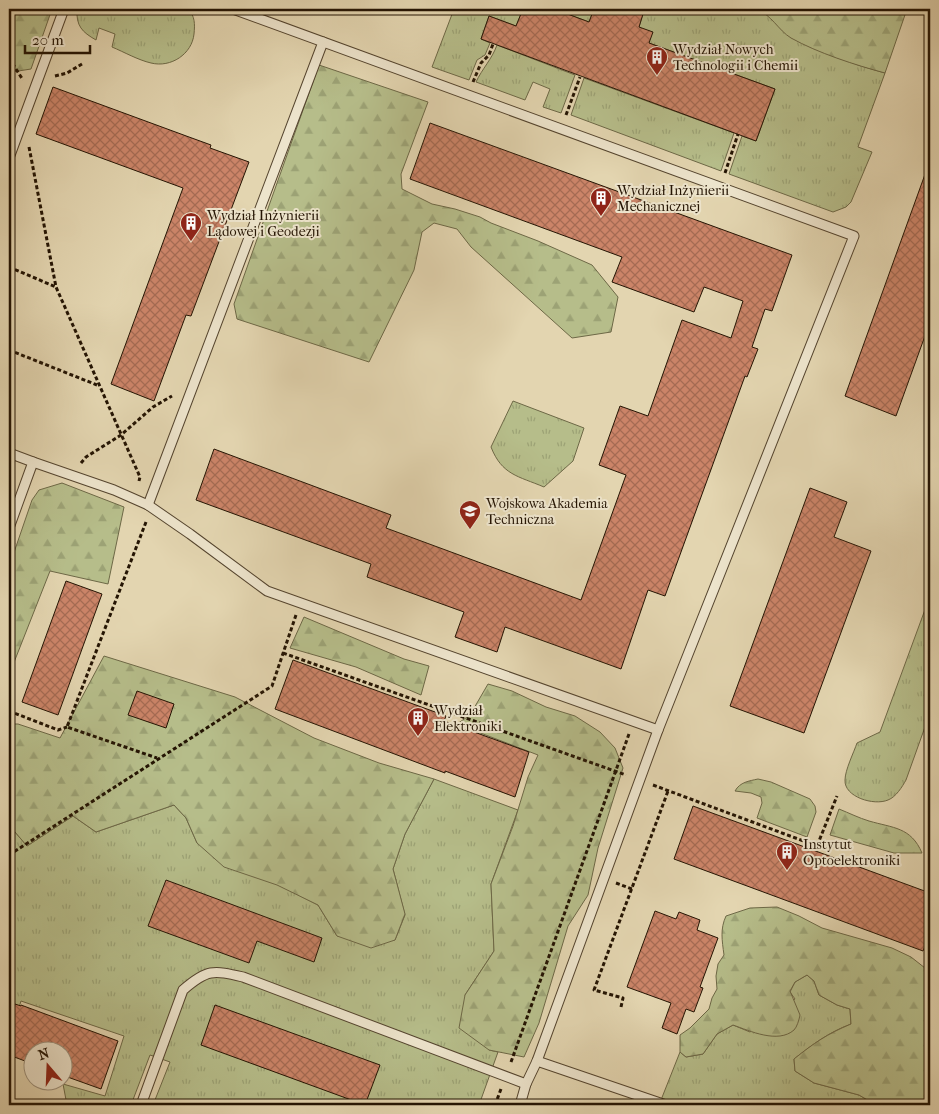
<svg xmlns="http://www.w3.org/2000/svg" width="939" height="1114" font-family="'IM FELL French Canon',serif">
<style>
.grass{fill:url(#grass-tufts);stroke:#6d6846}
.forest{fill:url(#forest-firs);stroke:#6d6846}
.building{fill:url(#building-cross-hatch);stroke:#241403}
.lines{fill:none;stroke-linecap:round;stroke-linejoin:round}
.service-casing{stroke:#54442e;stroke-width:11}
.path{stroke:#241403;stroke-width:3;stroke-dasharray:4 2.5;stroke-linecap:butt}
.service{stroke:#ede4cc;stroke-width:9}
.labels{text-anchor:middle;stroke-width:4;stroke-linejoin:round;paint-order:stroke}
.poi-label{font-size:14px;fill:#241403;stroke:#ede4cc;text-anchor:start}
</style>
<defs>
<pattern id="grass-tufts" width="24" height="20" patternUnits="userSpaceOnUse" patternTransform="scale(1.25)"><rect width="24" height="20" fill="#b6bd8a"/><path d="M3 7l-1-3M5 7V3M7 7l1-3M15 17l-1-3M17 17v-4M19 17l1-3" fill="none" stroke="#9ca275"/></pattern>
<pattern id="forest-firs" width="22" height="20" patternUnits="userSpaceOnUse" patternTransform="scale(1.25)"><rect width="22" height="20" fill="#b6bd8a"/><path d="M5 1l3.5 6h-7zM16 11l3.5 6h-7z" fill="#9ca275"/></pattern>
<pattern id="building-cross-hatch" width="8" height="8" patternUnits="userSpaceOnUse" patternTransform="scale(1.25)"><rect width="8" height="8" fill="#cb8468"/><path d="M0 0l8 8M0 8l8-8" fill="none" stroke="#a56b53"/></pattern>
</defs>
<rect width="100%" height="100%" fill="#e3d5b0"/>
<filter id="stains"><feTurbulence type="fractalNoise" baseFrequency=".004" numOctaves="4"/><feColorMatrix values="0 0 0 0 .2 0 0 0 0 .09 0 0 0 0 .02 0 0 0 .5 -.17"/></filter>
<radialGradient id="worn" r=".72"><stop offset=".6" stop-color="#630" stop-opacity="0"/><stop offset="1" stop-color="#630" stop-opacity=".3"/></radialGradient>
<!-- grass -->
<g class="grass">
<path d="M 77,9 L 188,9 C 195,16 195,24 194,34 C 192,54 171,68 151,63 C 138,60 124,52 112,47 L 115,34 L 99,28 L 96,40 C 82,32 76,26 77,9 Z"/>
<polygon points="454,9 523,9 516,26 489,16 481,39 490,43 485,55 477,60 469,80 432,67"/>
<polygon points="554,9 594,9 589,22"/>
<polygon points="630,9 756,9 765,12 790,37 858,65 885,73 858,147 872,152 851,202 846,207 833,212 729,174 742,136 756,141 775,89 649,43 639,27 643,14"/>
<path d="M 497,45 L 575,75 L 561,113 L 543,107 L 550,89 L 533,82 L 525,100 L 476,82 C 482,69 492,59 497,45 Z"/>
<polygon points="584,78 734,133 721,171 571,115"/>
<path d="M 513,401 L 584,428 L 573,461 L 544,487 C 518,476 502,475 491,447 Z"/>
<path d="M 930,596 L 930,713 L 906,780 C 902,787 896,797 888,800 C 874,806 844,797 845,780 C 845,770 854,752 857,743 L 880,732 Z"/>
<polygon points="434,779 518,810 491,884 494,951 465,995 489,1050 498,1052 479,1105 153,1105 170,1062 150,1055 131,1105 67,1105 63,1084 105,1096 124,1036 21,1001 9,1039 9,825 27,846 73,816 96,832 174,805 186,818 197,843 318,905 337,936 395,940 405,915 393,869 405,834"/>
<path d="M 807,975 L 814,981 L 819,995 L 837,1005 L 850,1009 L 851,1024 C 829,1032 812,1045 794,1059 L 795,1071 L 814,1083 L 859,1095 L 876,1105 L 678,1105 L 661,1100 L 680,1052 L 686,1057 L 703,1054 L 717,1034 L 733,1025 L 750,1032 L 795,999 L 790,992 L 795,982 Z"/>
</g>
<!-- forest -->
<g class="forest">
<polygon points="9,9 52,9 31,69 12,72 9,70"/>
<path d="M 756,9 L 907,9 L 885,73 C 855,65 818,53 791,38 C 778,30 772,15 756,9 Z"/>
<polygon points="319,65 428,102 401,174 402,189 432,204 455,209 480,217 491,223 538,241 592,265 618,297 611,332 572,338 471,247 457,229 434,223 422,232 414,270 369,362 237,319 234,304"/>
<polygon points="62,483 124,507 108,584 50,571 9,675 9,567 32,500 39,490"/>
<polygon points="304,617 404,659 429,666 421,695 356,667 290,648"/>
<polygon points="104,656 235,697 314,738 379,763 434,779 405,834 393,869 405,914 395,940 371,948 337,936 318,905 277,885 224,867 197,843 186,818 174,805 96,832 73,816 27,846 9,825 9,724 18,724 60,738"/>
<polygon points="488,684 512,691 546,707 575,716 600,732 615,748 623,768 598,848 588,895 568,926 539,1023 524,1057 489,1050 459,1028 465,995 494,951 491,884 513,826 528,777 538,755 457,724 470,715"/>
<path d="M 758,779 L 771,782 L 810,799 L 815,806 L 816,812 L 807,837 L 757,818 L 762,803 L 761,797 L 751,793 L 735,791 C 740,782 749,781 758,779 Z"/>
<path d="M 839,809 C 849,813 859,818 869,821 C 893,828 911,827 922,853 L 894,853 L 830,835 Z"/>
<path d="M 777,907 L 799,916 L 822,928 L 892,948 L 911,957 L 925,968 L 930,968 L 930,1087 L 923,1105 L 876,1105 L 859,1095 L 814,1083 L 795,1071 L 794,1059 C 814,1043 827,1034 851,1024 L 850,1009 L 837,1005 L 819,995 L 814,981 L 807,975 L 795,982 L 790,991 L 800,1015 C 799,1020 797,1027 794,1030 C 778,1044 750,1031 733,1025 L 717,1034 L 703,1054 L 686,1057 L 680,1052 L 680,1035 L 690,1028 L 709,1009 L 712,998 L 717,989 L 716,976 L 718,964 L 724,955 C 722,940 720,929 726,916 L 750,908 Z"/>
</g>
<!-- building -->
<g class="building">
<polygon points="523,9 554,9 589,22 594,9 630,9 643,14 639,27 653,32 649,43 775,89 756,141 481,39 489,16 516,26"/>
<polygon points="53,87 189,137 211,145 210,148 249,162 191,316 186,315 154,401 111,384 183,188 36,134"/>
<polygon points="430,123 792,255 772,311 765,309 752,347 758,349 747,377 745,376 665,596 648,590 621,669 505,627 497,652 455,637 464,612 367,577 371,564 196,500 214,449 391,515 386,528 581,600 626,475 599,465 620,406 648,416 682,320 731,338 743,301 704,287 694,312 612,282 622,257 410,179"/>
<polygon points="928,166 930,167 930,322 896,416 845,396"/>
<polygon points="810,488 847,502 834,537 871,551 804,733 730,706"/>
<polygon points="66,581 102,594 58,715 22,702"/>
<polygon points="293,660 446,716 444,721 529,752 515,797 445,771 445,773 275,709"/>
<polygon points="137,691 174,704 166,728 128,715"/>
<polygon points="693,806 930,893 930,933 923,951 674,859"/>
<polygon points="166,880 322,938 314,962 257,941 249,963 148,926"/>
<polygon points="655,911 676,919 679,912 700,920 697,930 718,938 700,987 703,988 694,1012 686,1009 677,1034 662,1028 671,1003 627,987"/>
<polygon points="9,1002 21,1006 21,1005 118,1041 101,1089 62,1075 62,1052 32,1052 32,1056 27,1054 25,1061 9,1055"/>
<polygon points="215,1005 380,1065 365,1105 201,1045"/>
</g>
<g class="lines">
<!-- service casing -->
<g class="service-casing">
<g id="service">
<polyline points="233,9 854,236 658,730 537,1061 526,1084 520,1105"/>
<polyline points="9,158 64,9"/>
<polyline points="9,453 33,462"/>
<polyline points="148,505 323,42"/>
<polyline points="9,528 33,462 114,490 148,505 190,534 267,591 658,730"/>
<polyline points="537,1061 666,1105"/>
<path d="M 141,1105 L 183,990 C 207,969 213,970 243,977 L 526,1084"/>
</g>
</g>
<!-- path -->
<g class="path">
<polyline points="9,58 23,80"/>
<polyline points="55,76 67,73 82,64"/>
<polyline points="473,82 481,63 489,55 493,44"/>
<polyline points="566,115 580,77"/>
<polyline points="29,147 56,287 140,477 139,481"/>
<polyline points="725,173 738,134"/>
<polyline points="9,267 56,287"/>
<polyline points="9,350 97,385"/>
<polyline points="81,463 86,457 121,435 153,407 172,396"/>
<polyline points="146,522 67,727 157,758"/>
<polyline points="9,559 14,542"/>
<polyline points="283,653 626,775"/>
<polyline points="9,711 58,730 67,727"/>
<polyline points="653,785 817,846 837,796"/>
<polyline points="9,855 272,686 296,615"/>
<polyline points="616,883 632,889"/>
<polyline points="621,1007 623,998 594,990 668,791"/>
<polyline points="511,1062 629,734"/>
<polyline points="495,1105 501,1089"/>
</g>
<!-- service -->
<use href="#service" class="service"/>
</g>
<!-- icons -->
<defs>
<g id="building-pin" transform="scale(1.125)"><path d="M0 17L-7.5 6A9.5 9.5 0 1 1 7.5 6Z" fill="#8f2418" stroke="#ede4cc"/><path d="M-4-6H4V6H1V3H-1V6H-4ZM-2.5-4.3h1.7v1.8h-1.7ZM.8-4.3h1.7v1.8H.8ZM-2.5-1h1.7V.8h-1.7ZM.8-1h1.7V.8H.8Z" fill="#fff"/></g>
<g id="university-pin" transform="scale(1.125)"><path d="M0 17L-7.5 6A9.5 9.5 0 1 1 7.5 6Z" fill="#8f2418" stroke="#ede4cc"/><path d="M0-5L7-2L0 1L-7-2ZM-4 1L0 2.5L4 1V4Q0 6-4 4Z" fill="#fff"/></g>
</defs>
<g fill-rule="evenodd">
<use href="#building-pin" x="657" y="57"/>
<use href="#building-pin" x="601" y="198"/>
<use href="#building-pin" x="191" y="223"/>
<use href="#university-pin" x="470" y="511"/>
<use href="#building-pin" x="418" y="718"/>
<use href="#building-pin" x="787" y="852"/>
</g>
<g class="labels">
<!-- poi labels -->
<g class="poi-label">
<text x="673" y="54">Wydział Nowych<tspan x="673" dy="16">Technologii i Chemii</tspan></text>
<text x="617" y="195">Wydział Inżynierii<tspan x="617" dy="16">Mechanicznej</tspan></text>
<text x="207" y="220">Wydział Inżynierii<tspan x="207" dy="16">Lądowej i Geodezji</tspan></text>
<text x="486" y="508">Wojskowa Akademia<tspan x="486" dy="16">Techniczna</tspan></text>
<text x="434" y="715">Wydział<tspan x="434" dy="16">Elektroniki</tspan></text>
<text x="803" y="849">Instytut<tspan x="803" dy="16">Optoelektroniki</tspan></text>
</g>
</g>
<!-- margin -->
<rect width="939" height="1114" fill="none" stroke="#e3d5b0" stroke-width="30"/>
<rect x="10" y="10" width="919" height="1094" fill="none" stroke="#241403" stroke-width="2.5"/>
<rect x="15" y="15" width="909" height="1084" fill="none" stroke="#241403"/>
<!-- north arrow -->
<g transform="translate(48 1066) rotate(341)"><circle r="24" fill="#ede4cc" stroke="#9d917c"/>
<path d="M0-4L9 19L0 12L-9 19Z" fill="#8f2418"/>
<text y="-8" font-size="14" font-weight="bold" text-anchor="middle" fill="#241403">N</text>
</g>
<!-- scale -->
<path d="M25 45v8h65v-8" fill="none" stroke="#241403" stroke-width="2.5"/>
<text x="32" y="45" font-size="15" fill="#241403" stroke="#ede4cc" stroke-width="4" paint-order="stroke">20 m</text>
<rect width="100%" height="100%" filter="url(#stains)"/>
<rect width="100%" height="100%" fill="url(#worn)"/>
</svg>
